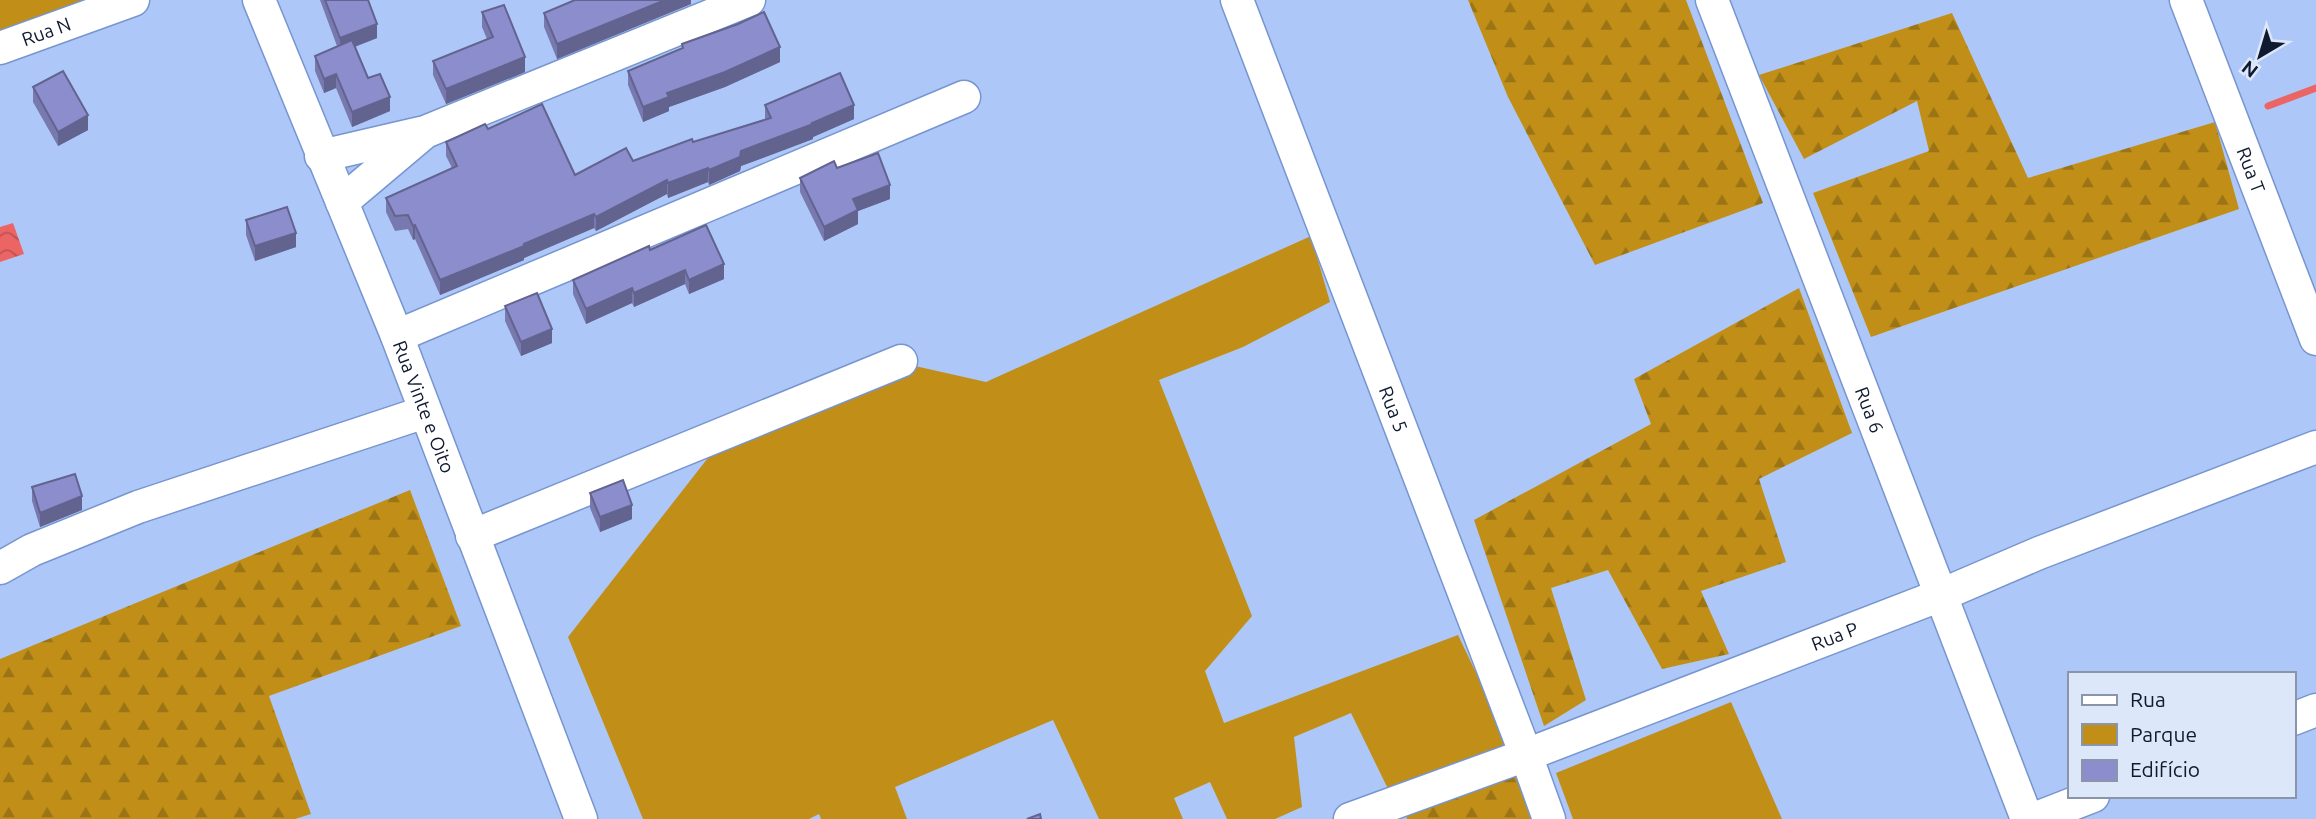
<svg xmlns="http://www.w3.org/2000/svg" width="2316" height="819" font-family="Ubuntu,sans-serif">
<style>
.green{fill:#c18f17}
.forest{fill:url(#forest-firs)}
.water{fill:url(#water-waves)}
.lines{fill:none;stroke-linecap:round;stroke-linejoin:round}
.stream{stroke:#ec6464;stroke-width:7}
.minor-casing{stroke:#7795cf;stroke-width:35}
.minor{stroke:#fff;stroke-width:32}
.wall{fill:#7879af}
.shaded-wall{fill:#62638f}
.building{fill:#8c8dcc;stroke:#62638f;stroke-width:2}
.labels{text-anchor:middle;stroke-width:6;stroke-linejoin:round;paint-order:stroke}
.street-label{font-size:19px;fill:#0f1a30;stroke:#dde7fa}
</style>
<defs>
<pattern id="forest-firs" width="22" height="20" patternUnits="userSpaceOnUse" patternTransform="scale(1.75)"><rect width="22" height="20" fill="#c18f17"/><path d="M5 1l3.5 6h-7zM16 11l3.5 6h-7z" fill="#9b7415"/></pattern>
<pattern id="water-waves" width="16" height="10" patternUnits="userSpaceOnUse" patternTransform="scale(1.75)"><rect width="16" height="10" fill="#ec6464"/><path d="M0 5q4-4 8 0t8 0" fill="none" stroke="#be5253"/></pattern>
</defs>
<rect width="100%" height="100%" fill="#adc7f8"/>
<!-- green -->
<g class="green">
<polygon points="0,0 88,0 0,30"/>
<polygon points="1311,236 1330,302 1243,347 1159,380 1252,616 1205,671 1224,723 1458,635 1512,748 1390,793 1351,713 1294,737 1302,807 1275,819 1227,819 1210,782 1174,798 1183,819 1099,819 1053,720 895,787 907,819 821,819 819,814 809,819 643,819 568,637 711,454 915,366 986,382"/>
<polygon points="1731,702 1782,819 1573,819 1556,773"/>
</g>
<!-- forest -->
<g class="forest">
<polygon points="1468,0 1686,0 1763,203 1595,265 1508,97"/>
<polygon points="1952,13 2028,178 2215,122 2239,209 1871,337 1813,193 1929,151 1917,101 1804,159 1759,75"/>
<polygon points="1799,288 1852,433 1759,479 1786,562 1701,591 1729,654 1662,669 1608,570 1551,588 1586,700 1544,726 1474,520 1651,424 1634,379"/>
<polygon points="410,490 461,626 269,696 311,814 295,819 0,819 0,659"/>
<polygon points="1526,769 1543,819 1407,819 1405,813"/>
</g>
<!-- water -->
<polygon class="water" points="13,223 24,254 0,262 0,227"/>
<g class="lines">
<!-- stream -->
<polyline class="stream" points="2268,106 2316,88"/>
<!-- minor casing -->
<g class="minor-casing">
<g id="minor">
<path id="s1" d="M 259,0 L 397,336 L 581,819"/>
<path id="s2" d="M 1237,0 L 1526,755 L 1549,819"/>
<path id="s3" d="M 1712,0 L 2027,819"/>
<path id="s4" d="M 2186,0 L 2316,339"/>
<path id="s5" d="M 0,48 L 133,0"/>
<polyline points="321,156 420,133"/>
<polyline points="342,202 425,132 749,0"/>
<polyline points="397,336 964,97"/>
<polyline points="472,536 901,361"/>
<polyline points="0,568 32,550 138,507 425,412"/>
<polyline points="2293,719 2316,710"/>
<path id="s6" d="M 1350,819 L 1526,755 L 1941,595 L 2039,553 L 2316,447"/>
<polyline points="2034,819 2093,796"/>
</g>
</g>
<!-- minor -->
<use href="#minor" class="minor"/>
</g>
<!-- wall -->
<g class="wall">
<polygon points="320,0 368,0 377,38 355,47 368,78 390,111 352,127 336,88 324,93 315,71 315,56 337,46"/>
<polygon points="691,0 691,4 557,59 544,27 544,13"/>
<polygon points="482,12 525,72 446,104 433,75 433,61 487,39 482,27"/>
<polygon points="682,44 780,62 725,87 669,107 669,111 643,122 628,85 628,71 682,49"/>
<polygon points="33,87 88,130 58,146 33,102"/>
<polygon points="765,105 854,119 813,137 813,139 741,166 740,171 709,185 708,182 668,198 667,194 596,231 594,228 524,258 524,260 440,295 415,239 413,240 408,229 395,231 386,212 386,198 452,168 446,156 446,142 488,129 575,175 633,161 765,119"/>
<polygon points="837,168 890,199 858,211 858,224 824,241 800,192 800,178"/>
<polygon points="246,220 296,247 255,261 246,235"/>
<polygon points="650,250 724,279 689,294 685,284 634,307 632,303 586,324 573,294 573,280"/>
<polygon points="505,306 552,343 521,356 505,321"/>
<polygon points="32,487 82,510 40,527 32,501"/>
<polygon points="590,493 632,519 600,532 590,508"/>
</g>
<!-- shaded-wall -->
<g class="shaded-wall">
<polygon points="665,0 691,0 691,4 557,59 557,44"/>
<polygon points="377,24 377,38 340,52 340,38"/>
<polygon points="780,47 780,62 725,87 669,107 669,111 643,122 643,107 667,93"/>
<polygon points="525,57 525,72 446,104 446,89"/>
<polygon points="336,74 336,88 324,93 324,79"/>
<polygon points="390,97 390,111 352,127 352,112"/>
<polygon points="854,105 854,119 813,137 813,139 741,166 740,171 709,185 709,170 741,151"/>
<polygon points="88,115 88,130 58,146 58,132"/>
<polygon points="708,168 708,182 668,198 668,183"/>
<polygon points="667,180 667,194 596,231 596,217"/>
<polygon points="890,185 890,199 858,211 858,224 824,241 824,227 853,199"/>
<polygon points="594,214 594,228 524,258 524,260 440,295 440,280"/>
<polygon points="415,225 415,239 413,240 413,226"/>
<polygon points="296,233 296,247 255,261 255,246"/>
<polygon points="724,264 724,279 689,294 689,280"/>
<polygon points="685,270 685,284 634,307 634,293"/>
<polygon points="632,288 632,303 586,324 586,309"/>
<polygon points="552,329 552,343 521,356 521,342"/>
<polygon points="82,496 82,510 40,527 40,513"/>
<polygon points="632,505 632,519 600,532 600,517"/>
</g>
<!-- building -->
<g class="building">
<polygon points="325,0 368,0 377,24 340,38"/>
<polygon points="575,0 665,0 557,44 544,13"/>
<polygon points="504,5 525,57 446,89 433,61 493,37 482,12"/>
<polygon points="764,12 780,47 725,72 667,93 669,97 643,107 628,71 683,48 682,44 738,24"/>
<polygon points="352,40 368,78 380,74 390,97 352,112 336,74 324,79 315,56"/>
<polygon points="63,71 88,115 58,132 33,87"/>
<polygon points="840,73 854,105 812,123 813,124 741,151 740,157 709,170 708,168 668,183 667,180 596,217 594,214 524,244 524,246 440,280 415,225 413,226 408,215 395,216 386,198 457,166 446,142 485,124 488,129 542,104 575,175 626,148 633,161 692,139 693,142 771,118 765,105"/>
<polygon points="878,153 890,185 853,199 858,210 824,227 800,178 834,161 837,168"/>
<polygon points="287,207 296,233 255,246 246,220"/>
<polygon points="706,225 724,264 689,280 685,270 634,293 632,288 586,309 573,280 649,246 650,250"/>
<polygon points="537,293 552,329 521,342 505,306"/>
<polygon points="75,474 82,496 40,513 32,487"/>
<polygon points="623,480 632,505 600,517 590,493"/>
<polygon points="1040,814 1041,819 1027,819"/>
</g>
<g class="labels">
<!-- street labels -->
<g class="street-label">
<text dy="7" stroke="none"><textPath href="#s5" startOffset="49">Rua N</textPath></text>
<text dy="7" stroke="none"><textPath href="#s4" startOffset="182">Rua T</textPath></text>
<text dy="7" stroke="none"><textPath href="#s1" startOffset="439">Rua Vinte e Oito</textPath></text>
<text dy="7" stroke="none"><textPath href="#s2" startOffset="438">Rua 5</textPath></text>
<text dy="7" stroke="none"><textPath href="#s3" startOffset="439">Rua 6</textPath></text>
<text dy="7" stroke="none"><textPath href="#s6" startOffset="518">Rua P</textPath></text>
</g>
</g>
<!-- legend -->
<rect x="2068" y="672" width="228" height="126" fill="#dde7fa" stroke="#8b95a9" stroke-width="2"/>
<rect x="2082" y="695" width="35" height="10" fill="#ffffff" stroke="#8b95a9" stroke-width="2"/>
<text x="2130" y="707" font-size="21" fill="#0f1a30">Rua</text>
<rect x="2082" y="724" width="35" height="21" fill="#c18f17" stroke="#8b95a9" stroke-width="2"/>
<text x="2130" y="742" font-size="21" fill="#0f1a30">Parque</text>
<rect x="2082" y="760" width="35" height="21" fill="#8c8dcc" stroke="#8b95a9" stroke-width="2"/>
<text x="2130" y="777" font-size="21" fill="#0f1a30">Edifício</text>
<!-- north arrow -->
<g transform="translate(2260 56) rotate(218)" stroke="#dde7fa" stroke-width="5" paint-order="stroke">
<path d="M0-5L12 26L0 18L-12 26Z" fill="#0f1a30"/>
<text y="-10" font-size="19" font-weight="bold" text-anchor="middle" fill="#0f1a30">N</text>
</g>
</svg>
